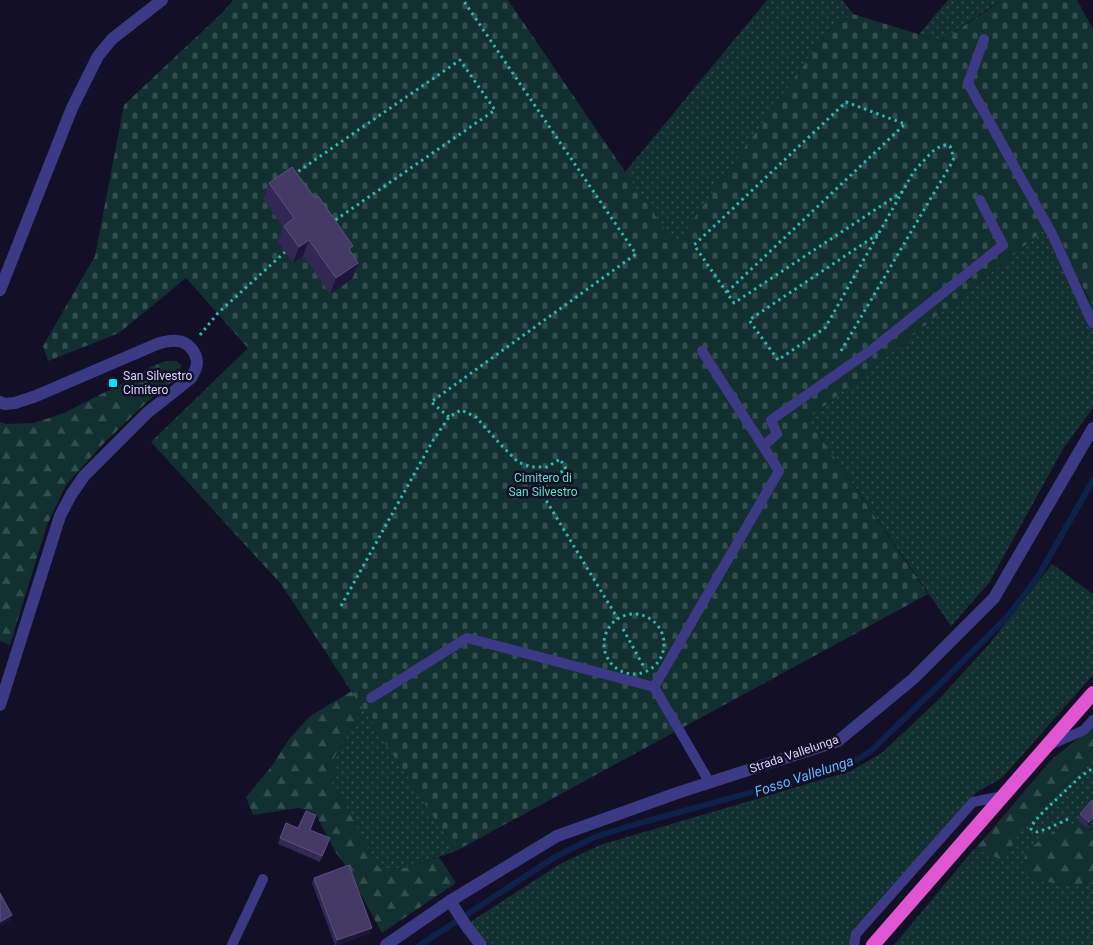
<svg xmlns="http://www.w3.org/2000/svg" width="1093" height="945" font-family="Roboto,sans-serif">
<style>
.grass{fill:url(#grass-dots)}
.forest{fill:url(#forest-firs)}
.cemetery{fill:url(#cemetery-stones)}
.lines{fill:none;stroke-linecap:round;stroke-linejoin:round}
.stream{stroke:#0c2248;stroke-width:6}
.path{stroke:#2fb8b0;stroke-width:3;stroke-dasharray:2.5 4;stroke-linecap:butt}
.service{stroke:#3d3a85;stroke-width:10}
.minor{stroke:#3d3a85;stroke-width:12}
.tertiary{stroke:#3d3a85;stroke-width:12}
.trunk{stroke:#e055d1;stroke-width:14}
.wall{fill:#312854}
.shaded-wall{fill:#1d163a}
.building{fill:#433a66;stroke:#5a527e}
.poi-dot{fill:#00e5ff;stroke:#130f26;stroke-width:2}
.labels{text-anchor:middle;stroke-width:5;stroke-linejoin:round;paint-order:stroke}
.poi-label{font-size:12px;fill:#d9d4ff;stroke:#130f26;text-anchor:start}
.park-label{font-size:12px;fill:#5fe0c0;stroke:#130f26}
.street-label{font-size:12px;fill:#d9d4ff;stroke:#130f26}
.water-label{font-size:14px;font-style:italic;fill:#62b6ff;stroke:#130f26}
</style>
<defs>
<pattern id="grass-dots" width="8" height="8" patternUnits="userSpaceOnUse" patternTransform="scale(1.25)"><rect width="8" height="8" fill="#12302f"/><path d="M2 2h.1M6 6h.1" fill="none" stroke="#344d4e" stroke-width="1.8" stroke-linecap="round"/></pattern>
<pattern id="forest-firs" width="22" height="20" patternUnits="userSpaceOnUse" patternTransform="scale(1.25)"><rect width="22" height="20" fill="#12302f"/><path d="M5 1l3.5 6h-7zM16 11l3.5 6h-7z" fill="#344d4e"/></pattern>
<pattern id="cemetery-stones" width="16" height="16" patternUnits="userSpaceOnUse" patternTransform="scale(1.25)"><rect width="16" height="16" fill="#12302f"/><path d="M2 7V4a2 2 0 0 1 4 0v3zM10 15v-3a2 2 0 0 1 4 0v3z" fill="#344d4e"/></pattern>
</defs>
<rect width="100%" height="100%" fill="#130f26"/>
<!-- grass -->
<g class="grass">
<polygon points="767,0 842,0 853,14 829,30 675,246 625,172"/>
<polygon points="948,0 1001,0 941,41 919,34"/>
<polygon points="1054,222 1088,300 1093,298 1093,408 1063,449 989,583 951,626 808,419"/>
<polygon points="1052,564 1093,594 1093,675 1002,778 977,792 855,927 850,945 489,945 470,922 560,864 600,845 851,771 883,752 938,700 986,648"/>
<polygon points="363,708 456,851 405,868 379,869 333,782 334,758"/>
<polygon points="1093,760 1093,829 1062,826 1021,865 1033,879 1053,883 1077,885 1093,881 1093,945 894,945 974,849 1003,859 1031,815"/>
</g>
<!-- forest -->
<g class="forest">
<polygon points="165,361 177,361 181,365 181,371 177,378 149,400 102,445 66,485 47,525 10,645 0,641 0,422 6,424 34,423 64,413 125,382 150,367"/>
<polygon points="352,691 363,708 334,758 333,782 379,868 405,868 439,857 456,883 382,933 343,862 336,853 315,813 299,808 253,815 246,797 271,767 290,738 310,716"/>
<polygon points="1093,725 1093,760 1031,815 1003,860 975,849 1051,760 1086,732"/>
<polygon points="1062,826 1093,829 1093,881 1077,885 1053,883 1033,879 1021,866 1028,849"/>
</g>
<!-- cemetery -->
<polygon class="cemetery" points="233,0 508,0 675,245 829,30 853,14 941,41 988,10 1001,0 1077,0 1093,29 1093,298 1089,300 1053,223 808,419 928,594 456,851 281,584 151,442 248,348 186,278 119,333 48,361 43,346 95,256 124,105 223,12"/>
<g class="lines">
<!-- stream -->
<polyline class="stream" points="420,945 555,857 595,837 633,825 839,768 853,762 871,751 946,678 1008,616 1039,575 1093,480"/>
<!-- path -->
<g class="path">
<polyline points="293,175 460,60 495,110 331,223"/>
<polyline points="727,292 905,124 846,102 694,245 734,303 902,192"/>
<polyline points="200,335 218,313 285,252"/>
<polyline points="841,351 951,164 954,158 950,146 946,145 941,146 933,151 914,171 825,328 778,360 749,320 878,234"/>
<polyline points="449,417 431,402 636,254 463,0"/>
<polyline points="341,606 432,442 449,417 461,410 476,417 501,445 518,462 531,467 547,467 560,459 566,469 538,487 618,619"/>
<circle cx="634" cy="644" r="30"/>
<polyline points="623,629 645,669"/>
<polyline points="1068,819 1049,828 1037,832 1031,829 1034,822 1044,811 1080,777 1093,768"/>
</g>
<!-- service -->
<g class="service">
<polyline points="984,39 968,83 1052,234 1091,320 1093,323"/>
<polyline points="763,446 777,434 771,420 874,348 1003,245 980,200"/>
<polyline points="654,687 779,471 702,351"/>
<polyline points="371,698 467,638 654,687 710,783"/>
<polyline points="1050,745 1084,730 1093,720"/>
<polyline points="232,945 263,879"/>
<polyline points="854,945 856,934 973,802 1003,796"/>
</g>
<!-- minor -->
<polyline class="minor" points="450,901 467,927 481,945"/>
<!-- tertiary -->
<g class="tertiary">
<polyline points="0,290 72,108 98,56 112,39 162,0"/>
<path d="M 0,402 L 4,404 L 15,403 L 36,396 L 157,344 C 163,342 170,340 177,341 C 187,341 197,352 197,363 C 197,368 194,373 191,378 L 147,413 L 84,476 L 71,495 L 60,516 L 0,705"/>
<polyline points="386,945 450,901 557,836 680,792 838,741 913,679 994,598 1093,428"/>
</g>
<!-- trunk -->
<polyline class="trunk" points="873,945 1093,693"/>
</g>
<!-- wall -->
<g class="wall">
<polygon points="269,183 351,253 352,279 330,294 303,256 293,263 278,242 283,227 263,199"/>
<polygon points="1080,814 1093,821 1087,828 1078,820"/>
<polygon points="298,828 310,830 328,844 320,862 278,844 280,838"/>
<polygon points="314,878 370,933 338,945 335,945 312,883"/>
</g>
<!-- shaded-wall -->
<g class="shaded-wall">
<polygon points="309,240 303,256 293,263 299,247"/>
<polygon points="358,263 352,279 330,294 336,278"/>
<polygon points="1093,818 1093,821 1087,828 1089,822"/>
<polygon points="12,915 10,921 0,926 0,922"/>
<polygon points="372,928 370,933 338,945 336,945 337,940"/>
</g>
<!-- building -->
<g class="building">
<polygon points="292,167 315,198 318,196 353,246 349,249 358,263 336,278 309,240 299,247 284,226 294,218 269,183"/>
<polygon points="1092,800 1093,818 1089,822 1080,814"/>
<polygon points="306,811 316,815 310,830 330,838 322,856 280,838 286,823 298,828"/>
<polygon points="349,865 372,928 337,940 314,878"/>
<polygon points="0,893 12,915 0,922"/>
</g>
<!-- markers -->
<rect class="poi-dot" x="108" y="378" width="10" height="10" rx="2.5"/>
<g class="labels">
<!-- poi labels -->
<g class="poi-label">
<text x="123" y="380">San Silvestro<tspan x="123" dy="14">Cimitero</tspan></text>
</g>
<!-- park labels -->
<g class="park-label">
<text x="543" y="482">Cimitero di<tspan x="543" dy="14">San Silvestro</tspan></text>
</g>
<!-- street labels -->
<g class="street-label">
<text transform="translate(794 754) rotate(-19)" y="4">Strada Vallelunga</text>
</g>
<!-- water labels -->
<g class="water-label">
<text transform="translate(804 776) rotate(-18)" y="5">Fosso Vallelunga</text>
</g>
</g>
</svg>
